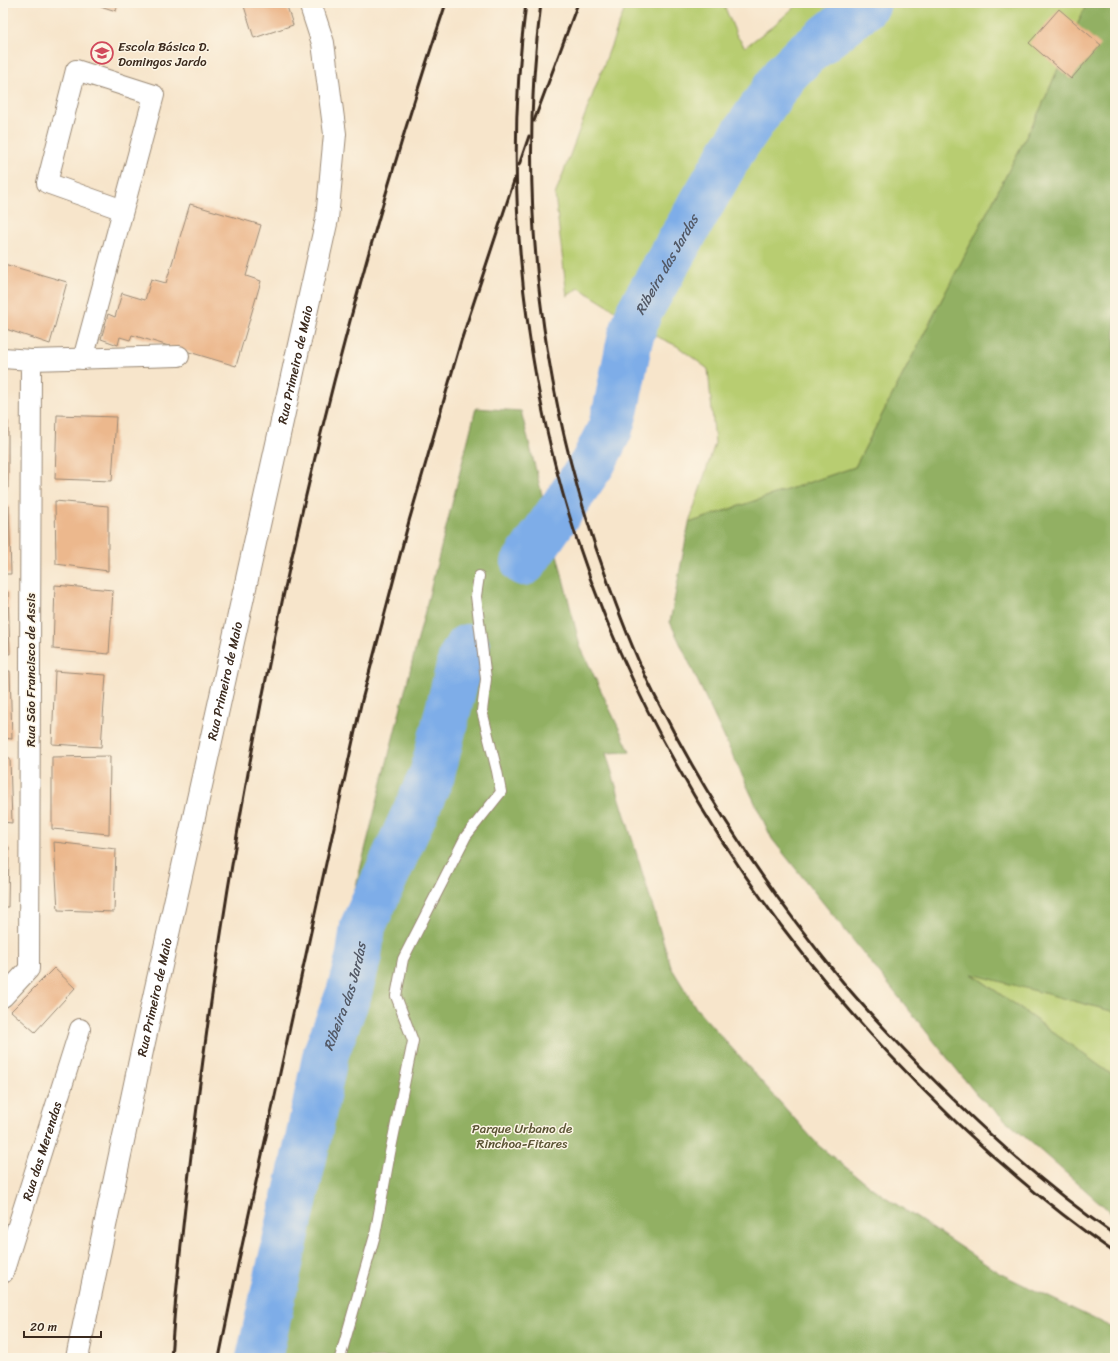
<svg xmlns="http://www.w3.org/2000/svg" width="1118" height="1361" font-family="Sriracha,sans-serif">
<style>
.green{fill:#b8cd71;stroke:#7a7c48}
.forest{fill:#92b063;stroke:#666d40}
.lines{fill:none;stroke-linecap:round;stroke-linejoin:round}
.river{stroke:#7eade8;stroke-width:46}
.building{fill:#ecb88d}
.lane-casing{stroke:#998874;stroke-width:12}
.street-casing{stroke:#998874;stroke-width:22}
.secondary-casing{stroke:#998874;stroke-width:24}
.lane{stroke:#fff;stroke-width:10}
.street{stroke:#fff;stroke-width:20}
.secondary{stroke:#fff;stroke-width:22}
.rail{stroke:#3b2a1e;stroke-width:3}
.labels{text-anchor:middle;stroke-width:3;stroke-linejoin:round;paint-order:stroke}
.poi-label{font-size:13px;fill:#3b2a1e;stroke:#fcf5e5;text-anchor:start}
.street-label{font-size:13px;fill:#3b2a1e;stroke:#fcf5e5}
.park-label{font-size:13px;fill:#5a5333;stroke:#fcf5e5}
.water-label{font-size:14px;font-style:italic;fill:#525865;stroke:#fcf5e5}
</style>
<rect width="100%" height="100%" fill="#fcf5e5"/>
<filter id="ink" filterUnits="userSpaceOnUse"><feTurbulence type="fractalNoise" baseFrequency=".025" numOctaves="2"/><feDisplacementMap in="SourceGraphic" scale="8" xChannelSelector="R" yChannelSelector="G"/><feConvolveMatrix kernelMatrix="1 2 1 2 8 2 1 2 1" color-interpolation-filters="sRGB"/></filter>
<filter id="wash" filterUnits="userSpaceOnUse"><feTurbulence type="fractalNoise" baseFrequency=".012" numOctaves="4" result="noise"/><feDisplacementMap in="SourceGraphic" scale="16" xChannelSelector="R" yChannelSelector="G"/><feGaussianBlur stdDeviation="0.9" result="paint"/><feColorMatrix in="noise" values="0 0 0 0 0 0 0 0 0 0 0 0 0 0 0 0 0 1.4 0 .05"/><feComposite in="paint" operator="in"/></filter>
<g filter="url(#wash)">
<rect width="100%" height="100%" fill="#f7e5cb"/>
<!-- green -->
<g class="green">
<polygon points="627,3 723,3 737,36 745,47 773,26 799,3 1087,3 1040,110 855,467 689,523 715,443 708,369 677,346 656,336 579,288 567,296 555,195"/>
<polygon points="971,973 1115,1012 1115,1077"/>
</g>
<!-- forest -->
<g class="forest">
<polygon points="1087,3 1115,3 1115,1012 972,974 1115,1077 1115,1216 977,1095 772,839 670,622 689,523 855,467 1040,110"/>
<polygon points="476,408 521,411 580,646 630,752 606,753 671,967 696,1008 819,1146 872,1188 999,1273 1115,1329 1115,1358 240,1358 309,1073"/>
</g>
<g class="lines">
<!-- river -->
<g class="river">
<path id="s1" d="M 524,563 L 593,463 L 610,429 L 616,408 L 630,339 L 639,312 L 732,151 L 785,74 L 805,54 L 861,10 L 868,3"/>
<path id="s2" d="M 259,1358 L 307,1144 L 326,1053 L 349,993 L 359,955 L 363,926 L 432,775 L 461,658 L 467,647"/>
</g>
</g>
<g id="blocks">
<!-- building -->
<g class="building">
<polygon points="91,3 118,3 116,11"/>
<polygon points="243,3 286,3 293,25 254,38"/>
<polygon points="1059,9 1101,45 1071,79 1029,43"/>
<polygon points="190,204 261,225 246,276 261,281 236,366 132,335 130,340 120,337 118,345 101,339 108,314 115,317 122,293 145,300 151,279 166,283"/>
<polygon points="4,264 67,282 50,344 3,328 3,267"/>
<polygon points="57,415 116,417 112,481 55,479"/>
<polygon points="3,420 8,421 8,488 3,488"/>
<polygon points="55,501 108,506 108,571 56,564"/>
<polygon points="3,506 9,506 11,574 3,574"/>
<polygon points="55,585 113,590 109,654 53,649"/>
<polygon points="3,591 8,592 10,654 3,653"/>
<polygon points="3,671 10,671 12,739 3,738"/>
<polygon points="55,671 106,675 101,747 52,744"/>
<polygon points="110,756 109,834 52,829 52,757"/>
<polygon points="3,758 10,758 12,823 3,822"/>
<polygon points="54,842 116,849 114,912 58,910"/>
<polygon points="3,847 9,847 8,907 3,907"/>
<polygon points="54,968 75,988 35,1032 11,1011"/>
</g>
</g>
</g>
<g filter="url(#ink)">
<use href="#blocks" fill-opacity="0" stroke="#998874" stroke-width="1"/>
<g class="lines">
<!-- lane casing -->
<g class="lane-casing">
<polyline id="lane" points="340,1358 375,1235 390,1153 413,1041 396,996 403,959 466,836 501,792 497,771 482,711 486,679 476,596 479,576"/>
</g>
<!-- street casing -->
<g class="street-casing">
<g id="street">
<polyline points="3,358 31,360 29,969 3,997"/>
<polyline points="83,359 154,95 76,70 47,183 123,210"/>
<polyline points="31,360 179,356"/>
<path id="s3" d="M 3,1273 L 80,1029"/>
</g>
</g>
<!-- secondary casing -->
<g class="secondary-casing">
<g id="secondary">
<path id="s4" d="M 77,1358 L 142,1051 L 327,219 L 335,134 L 323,43 L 310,3"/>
</g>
</g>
<!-- lane -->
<use href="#lane" class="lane"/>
<!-- street -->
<use href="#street" class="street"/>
<!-- secondary -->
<use href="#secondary" class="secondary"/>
<!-- rail -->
<g class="rail">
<path d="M 526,3 C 498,220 531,452 620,652 C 686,801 779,937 891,1056 C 959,1129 1033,1196 1115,1253"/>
<path d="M 541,3 C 516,200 541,402 610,588 C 623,624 637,660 654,694 C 704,794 767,889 838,976 C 857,1000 879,1023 900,1045 C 966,1115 1037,1181 1115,1235"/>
<polyline points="534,121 578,3"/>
<polyline points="519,165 529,136"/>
<path d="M 171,1358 C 178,1258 190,1159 203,1060 C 250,701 331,346 446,3"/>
<polyline points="219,1358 238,1264 361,704 409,521 461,341 515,178"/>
</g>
</g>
</g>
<!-- icons -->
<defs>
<g id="school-ring" transform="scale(1.15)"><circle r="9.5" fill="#fcf5e5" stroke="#d1495b" stroke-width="1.5"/><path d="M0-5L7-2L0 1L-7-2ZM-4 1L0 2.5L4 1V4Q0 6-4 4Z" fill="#d1495b"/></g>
</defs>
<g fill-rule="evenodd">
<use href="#school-ring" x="102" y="53"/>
</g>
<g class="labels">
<!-- poi labels -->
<g class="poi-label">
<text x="118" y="51">Escola Básica D.<tspan x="118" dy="15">Domingos Jardo</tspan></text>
</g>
<!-- street labels -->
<g class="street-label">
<text dy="5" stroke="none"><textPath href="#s4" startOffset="1017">Rua Primeiro de Maio</textPath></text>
<text transform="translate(30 670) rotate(-90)" y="5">Rua São Francisco de Assis</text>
<text dy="5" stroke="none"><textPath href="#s4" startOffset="693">Rua Primeiro de Maio</textPath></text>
<text dy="5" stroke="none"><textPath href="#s4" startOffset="369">Rua Primeiro de Maio</textPath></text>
<text dy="5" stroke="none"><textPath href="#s3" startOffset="128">Rua das Merendas</textPath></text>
</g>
<!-- park labels -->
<g class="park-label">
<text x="522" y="1133">Parque Urbano de<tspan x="522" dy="15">Rinchoa-Fitares</tspan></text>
</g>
<!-- water labels -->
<g class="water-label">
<text dy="5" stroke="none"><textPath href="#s1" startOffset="335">Ribeira das Jardas</textPath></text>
<text dy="5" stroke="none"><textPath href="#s2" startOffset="372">Ribeira das Jardas</textPath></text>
</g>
</g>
<!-- margin -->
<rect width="1118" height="1361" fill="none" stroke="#fcf5e5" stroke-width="16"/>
<!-- scale -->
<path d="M24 1331v6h77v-6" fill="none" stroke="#3b2a1e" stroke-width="2"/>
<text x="30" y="1331" font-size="12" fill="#3b2a1e" stroke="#fcf5e5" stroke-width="3" paint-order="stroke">20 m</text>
</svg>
